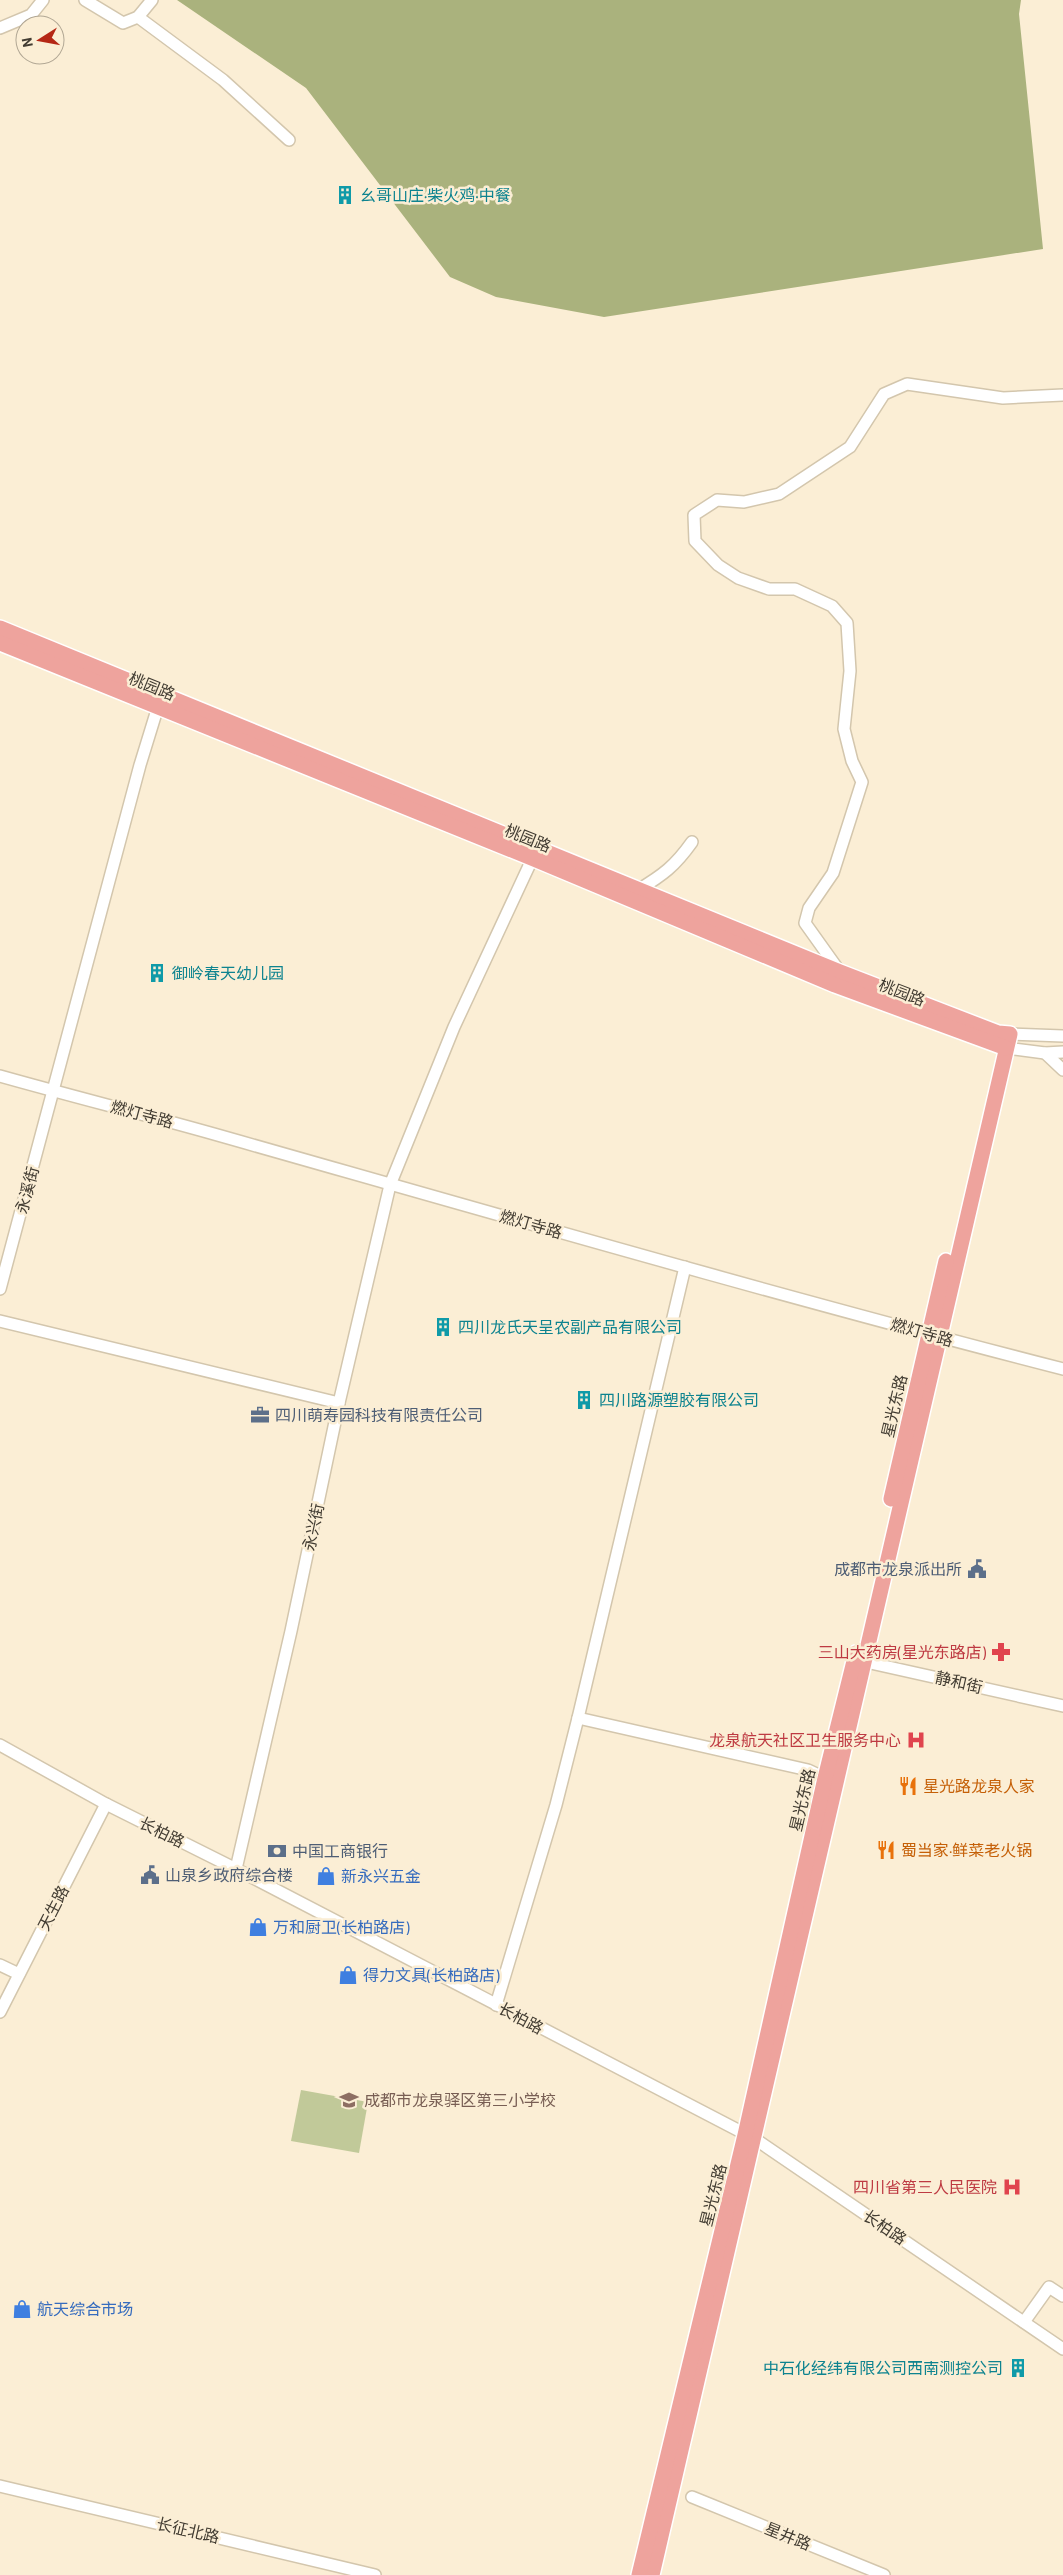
<svg xmlns="http://www.w3.org/2000/svg" width="1063" height="2575" font-family="Barlow,'Noto Sans SC',sans-serif">
<style>
.green{fill:#c1c999}
.forest{fill:#aab27d}
.lines{fill:none;stroke-linecap:round;stroke-linejoin:round}
.minor-casing{stroke:#d3c6ad;stroke-width:14}
.major-casing{stroke:#fff;stroke-width:18}
.minor{stroke:#fff;stroke-width:11}
.major{stroke:#eea39d;stroke-width:15}
.labels{text-anchor:middle;stroke-width:5;stroke-linejoin:round;paint-order:stroke}
.culture-label{font-size:16px;fill:#0d838f;stroke:#fbeed5;text-anchor:start}
.street-label{font-size:16px;fill:#423c32;stroke:#fbeed5}
.service-label{font-size:16px;fill:#4e5e75;stroke:#fbeed5;text-anchor:start}
.health-label{font-size:16px;fill:#be3a42;stroke:#fbeed5;text-anchor:end}
.food-label{font-size:16px;fill:#c56008;stroke:#fbeed5;text-anchor:start}
.shop-label{font-size:16px;fill:#366cbe;stroke:#fbeed5;text-anchor:start}
.education-label{font-size:16px;fill:#785e54;stroke:#fbeed5;text-anchor:start}
</style>
<rect width="100%" height="100%" fill="#fbeed5"/>
<!-- green -->
<polygon class="green" points="301,2090 368,2102 359,2153 291,2141"/>
<!-- forest -->
<polygon class="forest" points="177,0 1021,0 1019,14 1043,249 604,317 496,297 450,277 306,88"/>
<g class="lines">
<!-- minor casing -->
<g class="minor-casing">
<g id="minor">
<polyline points="85,0 123,23 138,17 152,0"/>
<polyline points="138,17 223,80 289,140"/>
<polyline points="0,28 31,15 43,0"/>
<path d="M 638,890 C 663,875 675,866 692,842"/>
<polyline points="840,972 805,923 809,908 833,873 862,782 852,761 844,729 850,671 847,623 832,606 795,589 769,589 738,578 718,565 695,541 694,515 717,500 744,502 779,494 850,447 884,394 907,384 1003,398 1063,395"/>
<polyline points="1010,1034 1063,1036"/>
<polyline points="1006,1048 1045,1053 1063,1052"/>
<polyline points="1045,1053 1063,1070"/>
<path d="M 0,1076 C 71,1096 143,1114 214,1134 C 496,1214 779,1296 1063,1369"/>
<polyline points="0,1289 140,765 160,700"/>
<polyline points="0,1321 339,1403"/>
<polyline points="857,1660 1063,1706"/>
<polyline points="578,1718 808,1770 825,1778"/>
<polyline points="0,1745 106,1804 236,1869 755,2139 1063,2349"/>
<polyline points="236,1869 291,1631 339,1403 390,1185 454,1027 535,853"/>
<polyline points="0,1965 19,1974"/>
<polyline points="496,2005 556,1805 578,1718 685,1267"/>
<polyline points="0,2012 106,1804"/>
<polyline points="1024,2322 1049,2287 1063,2296"/>
<polyline points="0,2486 375,2575"/>
<polyline points="692,2497 884,2575"/>
</g>
</g>
<!-- major casing -->
<g class="major-casing">
<g id="major">
<polyline points="0,628 840,972 998,1033 1010,1034 652,2575"/>
<polyline points="0,643 534,859 835,985 1006,1048"/>
<polyline points="891,1499 946,1261"/>
<polyline points="639,2575 745,2135 825,1778 856,1653"/>
</g>
</g>
<!-- minor -->
<use href="#minor" class="minor"/>
<!-- major -->
<use href="#major" class="major"/>
</g>
<!-- icons -->
<defs>
<g id="building-bare" transform="scale(1.5)"><path d="M-4-6H4V6H1V3H-1V6H-4ZM-2.5-4.3h1.7v1.8h-1.7ZM.8-4.3h1.7v1.8H.8ZM-2.5-1h1.7V.8h-1.7ZM.8-1h1.7V.8H.8Z" fill="#0f9aa8" stroke="#fbeed5" stroke-width="2.5" paint-order="stroke"/></g>
<g id="office-bare" transform="scale(1.5)"><path d="M-6-3h4V-5.5h4V-3h4V5H-6ZM-1-4.5V-3h2v-1.5ZM-6 0V1H6V0Z" fill="#5c6f8a" stroke="#fbeed5" stroke-width="2.5" paint-order="stroke"/></g>
<g id="civic-bare" transform="scale(1.5)"><path d="M-.6-6.5H3V-4.5H.6V-3L4-1V1h2V6H-6V1h2V-1L-.6-3ZM-1.2 2.5V6h2.4V2.5Z" fill="#5c6f8a" stroke="#fbeed5" stroke-width="2.5" paint-order="stroke"/></g>
<g id="pharmacy-bare" transform="scale(1.5)"><path d="M-2-6h4v4h4v4h-4v4h-4v-4h-4v-4h4Z" fill="#e0444e" stroke="#fbeed5" stroke-width="2.5" paint-order="stroke"/></g>
<g id="hospital-bare" transform="scale(1.5)"><path d="M-5-5h3v3.5h4V-5h3V5h-3V1.5h-4V5h-3Z" fill="#e0444e" stroke="#fbeed5" stroke-width="2.5" paint-order="stroke"/></g>
<g id="restaurant-bare" transform="scale(1.5)"><path d="M-5-6h1v4h1v-4h1v4h1v-4h1v5L-1.5 .5V6h-2V.5L-5-1ZM5-6V6H3V1.5H1.5Q1.5-4 5-6Z" fill="#e8710a" stroke="#fbeed5" stroke-width="2.5" paint-order="stroke"/></g>
<g id="bank-bare" transform="scale(1.5)"><path d="M-6-4H6V4H-6ZM0-2.3a2.3 2.3 0 1 0 0 4.6a2.3 2.3 0 1 0 0-4.6Z" fill="#5c6f8a" stroke="#fbeed5" stroke-width="2.5" paint-order="stroke"/></g>
<g id="shop-bare" transform="scale(1.5)"><path d="M-5-2.5h2.3a2.7 3.5 0 0 1 5.4 0H5L5.5 6h-11ZM-1.5-2.5h3a1.5 2.3 0 0 0-3 0Z" fill="#3f7fe0" stroke="#fbeed5" stroke-width="2.5" paint-order="stroke"/></g>
<g id="school-bare" transform="scale(1.5)"><path d="M0-5L7-2L0 1L-7-2ZM-4 1L0 2.5L4 1V4Q0 6-4 4Z" fill="#8d6e63" stroke="#fbeed5" stroke-width="2.5" paint-order="stroke"/></g>
</defs>
<g fill-rule="evenodd">
<use href="#building-bare" x="345" y="195"/>
<use href="#building-bare" x="157" y="973"/>
<use href="#building-bare" x="443" y="1327"/>
<use href="#building-bare" x="584" y="1400"/>
<use href="#office-bare" x="260" y="1415"/>
<use href="#civic-bare" x="977" y="1569"/>
<use href="#pharmacy-bare" x="1001" y="1652"/>
<use href="#hospital-bare" x="916" y="1740"/>
<use href="#restaurant-bare" x="908" y="1786"/>
<use href="#restaurant-bare" x="886" y="1850"/>
<use href="#bank-bare" x="277" y="1851"/>
<use href="#civic-bare" x="150" y="1875"/>
<use href="#shop-bare" x="326" y="1876"/>
<use href="#shop-bare" x="258" y="1927"/>
<use href="#shop-bare" x="348" y="1975"/>
<use href="#school-bare" x="349" y="2100"/>
<use href="#hospital-bare" x="1012" y="2187"/>
<use href="#shop-bare" x="22" y="2309"/>
<use href="#building-bare" x="1018" y="2368"/>
</g>
<g class="labels">
<!-- culture labels -->
<g class="culture-label">
<text x="360" y="201">幺哥山庄·柴火鸡·中餐</text>
<text x="172" y="979">御岭春天幼儿园</text>
<text x="458" y="1333">四川龙氏天呈农副产品有限公司</text>
<text x="599" y="1406">四川路源塑胶有限公司</text>
<text x="1003" y="2374" text-anchor="end">中石化经纬有限公司西南测控公司</text>
</g>
<!-- street labels -->
<g class="street-label">
<text transform="translate(152 686) rotate(22)" y="6">桃园路</text>
<text transform="translate(528 838) rotate(22)" y="6">桃园路</text>
<text transform="translate(902 992) rotate(21)" y="6">桃园路</text>
<text transform="translate(142 1114) rotate(15)" y="6">燃灯寺路</text>
<text transform="translate(27 1190) rotate(-75)" y="6">永溪街</text>
<text transform="translate(531 1224) rotate(16)" y="6">燃灯寺路</text>
<text transform="translate(922 1332) rotate(16)" y="6">燃灯寺路</text>
<text transform="translate(894 1406) rotate(-77)" y="6">星光东路</text>
<text transform="translate(313 1527) rotate(-78)" y="6">永兴街</text>
<text transform="translate(959 1682) rotate(13)" y="6">静和街</text>
<text transform="translate(802 1800) rotate(-77)" y="6">星光东路</text>
<text transform="translate(162 1832) rotate(26)" y="6">长柏路</text>
<text transform="translate(53 1908) rotate(-63)" y="6">天生路</text>
<text transform="translate(521 2018) rotate(28)" y="6">长柏路</text>
<text transform="translate(713 2195) rotate(-76)" y="6">星光东路</text>
<text transform="translate(885 2227) rotate(34)" y="6">长柏路</text>
<text transform="translate(188 2530) rotate(13)" y="6">长征北路</text>
<text transform="translate(788 2536) rotate(22)" y="6">星井路</text>
</g>
<!-- service labels -->
<g class="service-label">
<text x="275" y="1421">四川萌寿园科技有限责任公司</text>
<text x="962" y="1575" text-anchor="end">成都市龙泉派出所</text>
<text x="292" y="1857">中国工商银行</text>
<text x="165" y="1881">山泉乡政府综合楼</text>
</g>
<!-- health labels -->
<g class="health-label">
<text x="986" y="1658">三山大药房(星光东路店)</text>
<text x="901" y="1746">龙泉航天社区卫生服务中心</text>
<text x="997" y="2193">四川省第三人民医院</text>
</g>
<!-- food labels -->
<g class="food-label">
<text x="923" y="1792">星光路龙泉人家</text>
<text x="901" y="1856">蜀当家·鲜菜老火锅</text>
</g>
<!-- shop labels -->
<g class="shop-label">
<text x="341" y="1882">新永兴五金</text>
<text x="273" y="1933">万和厨卫(长柏路店)</text>
<text x="363" y="1981">得力文具(长柏路店)</text>
<text x="37" y="2315">航天综合市场</text>
</g>
<!-- education labels -->
<g class="education-label">
<text x="364" y="2106">成都市龙泉驿区第三小学校</text>
</g>
</g>
<!-- north arrow -->
<g transform="translate(40 40) rotate(259)"><circle r="24" fill="#fbeed5" stroke="#b1a794"/>
<path d="M0-4L9 19L0 12L-9 19Z" fill="#b52715"/>
<text y="-8" font-size="14" font-weight="bold" text-anchor="middle" fill="#423c32">N</text>
</g>
</svg>
